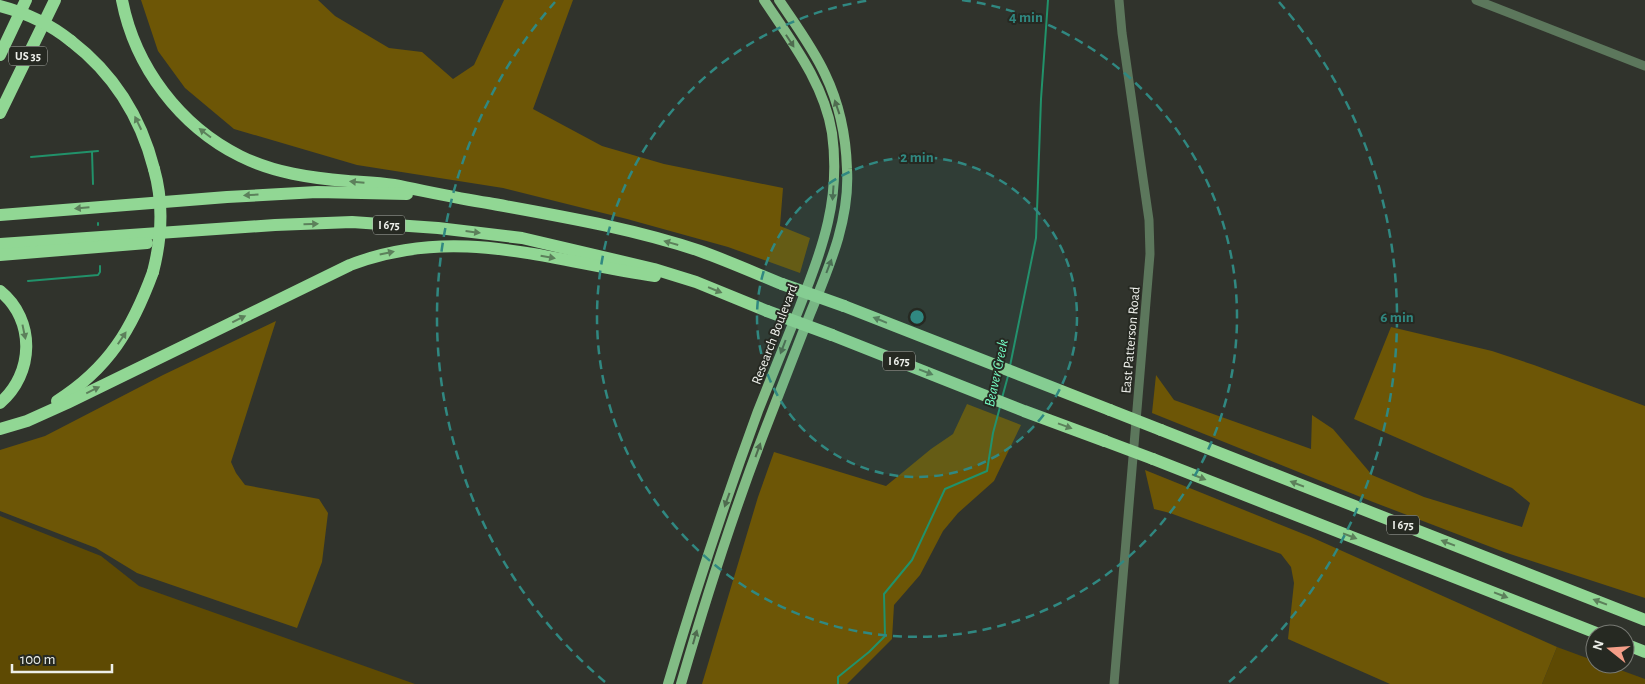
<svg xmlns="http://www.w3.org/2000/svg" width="1645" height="684" font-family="'Alegreya Sans',sans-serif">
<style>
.green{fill:#5e4a03}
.forest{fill:#6d5606}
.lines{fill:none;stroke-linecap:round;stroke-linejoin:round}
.stream{stroke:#21926a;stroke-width:2}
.minor{stroke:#5c775c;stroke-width:9}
.major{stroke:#82bc85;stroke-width:10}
.highway{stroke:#91d794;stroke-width:12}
.highway-bridge{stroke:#91d794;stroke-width:12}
.oneway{fill:#4f6b4f}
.oneway2{fill:#5c805b}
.ring{fill:none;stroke:#308881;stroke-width:2.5;stroke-dasharray:9 6}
.labels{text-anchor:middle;stroke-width:4;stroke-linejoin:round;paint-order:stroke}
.shield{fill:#262922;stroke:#b1b4ae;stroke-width:1}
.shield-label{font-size:12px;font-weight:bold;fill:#edefea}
.street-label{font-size:14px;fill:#edefea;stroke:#262922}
.water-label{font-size:15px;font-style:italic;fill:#74fdc5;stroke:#262922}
.centre{fill:#308881;stroke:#262922;stroke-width:2.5}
.ring-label{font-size:15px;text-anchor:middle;font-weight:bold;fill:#308881;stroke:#262922;stroke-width:4;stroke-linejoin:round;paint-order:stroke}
</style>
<rect width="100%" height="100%" fill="#30332c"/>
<!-- green -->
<g class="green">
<polygon points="0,516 101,556 139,586 415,684 0,684"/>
<polygon points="1557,647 1595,661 1595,664 1604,664 1645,679 1645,684 1542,684"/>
</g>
<!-- forest -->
<g class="forest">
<polygon points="141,0 318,0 335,16 389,48 422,52 453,79 474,65 504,0 573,0 533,109 602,146 664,164 783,188 780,226 810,238 800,273 728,247 627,219 503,188 357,165 234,129 185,88 158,51"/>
<polygon points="276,321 231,462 236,473 245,485 319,499 328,513 322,562 297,628 137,573 96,548 0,511 0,450 45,436 163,375"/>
<polygon points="1391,327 1492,351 1534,365 1645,406 1645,598 1504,552 1373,502 1152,413 1156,375 1174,400 1311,449 1312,415 1333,429 1372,475 1424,497 1522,527 1530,503 1512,488 1354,419"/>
<polygon points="967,404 1021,425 994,481 958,513 943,531 920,575 894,605 892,639 847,684 702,684 758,497 774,452 886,486 931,449 953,434"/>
<polygon points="1145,470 1311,537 1557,647 1542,684 1390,684 1288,639 1294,583 1291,567 1281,554 1170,513 1154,509"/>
</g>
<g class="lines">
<!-- stream -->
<g class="stream">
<polyline points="92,152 93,184"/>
<polyline points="31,157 98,151"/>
<polyline points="98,223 98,225"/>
<polyline points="28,281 98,275 100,272 100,266"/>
<polyline points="1010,366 1036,238 1041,99 1048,0"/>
<polyline points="1002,398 1008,376"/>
<polyline points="838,684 838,677 869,652 885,636 884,594 912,560 945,489 987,471 993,433 1000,407"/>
</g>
<!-- minor -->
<g class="minor">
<polyline points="1476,0 1645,66"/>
<polyline points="1114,684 1150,254 1149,220 1122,33 1119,0"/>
</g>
<!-- major -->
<g class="major">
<path d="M 668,684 C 695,592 725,501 758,411 C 772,376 786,341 800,306 C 823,246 841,199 832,133 C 824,83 791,41 764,0"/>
<path d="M 681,684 C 706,598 733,513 765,430 C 780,391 795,352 810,314 C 829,267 850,220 847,169 C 846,136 839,103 825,74 C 813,48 795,24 779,0"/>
</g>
<!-- highway -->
<g class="highway">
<path d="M 122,0 C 135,67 180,126 240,156 C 274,173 311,178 348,181 C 363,182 379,182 394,185 C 425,191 456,198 488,203 C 559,216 632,228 700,251 C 728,261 755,273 782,284"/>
<path d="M 71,41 C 114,74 141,118 154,169"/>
<polyline points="0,55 26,0"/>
<polyline points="0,113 55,0"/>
<polyline points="0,215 227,197 317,192 407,194"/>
<polyline points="0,244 275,225 352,222 438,228 522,238 654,269 696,282 767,311"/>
<polyline points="0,255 147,243"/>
<path d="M 0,291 C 36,320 34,374 0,403"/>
<polyline points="844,306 1110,410"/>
<polyline points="832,335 1024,411 1105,441"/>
<path d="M 57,401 C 109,368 132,329 153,272"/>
<path d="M 0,429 L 27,421 L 67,403 L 350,265 C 456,224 549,261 655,276"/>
<polyline points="1161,430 1645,620"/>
<polyline points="1153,459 1599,634"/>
<polyline points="1625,644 1645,652"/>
</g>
<!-- highway-bridge -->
<g class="highway-bridge">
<path d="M 0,6 C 27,13 50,24 71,41"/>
<path d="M 153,272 C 162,237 164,204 154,169"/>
<polyline points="782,284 844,306"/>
<polyline points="767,311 832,335"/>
<polyline points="1110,410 1161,430"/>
<polyline points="1105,441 1153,459"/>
</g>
</g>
<!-- one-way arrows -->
<defs><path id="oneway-solid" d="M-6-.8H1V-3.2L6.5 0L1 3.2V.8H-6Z" transform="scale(1.25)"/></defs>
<g class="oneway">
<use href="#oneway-solid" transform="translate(790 41) rotate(57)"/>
<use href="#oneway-solid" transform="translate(837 107) rotate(-109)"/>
<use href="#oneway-solid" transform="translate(833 193) rotate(94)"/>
<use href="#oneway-solid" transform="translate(829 266) rotate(-69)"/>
<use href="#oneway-solid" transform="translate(783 347) rotate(111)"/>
<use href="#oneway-solid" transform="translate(758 450) rotate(-70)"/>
<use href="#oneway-solid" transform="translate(727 500) rotate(110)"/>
<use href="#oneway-solid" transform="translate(695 637) rotate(-74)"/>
</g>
<g class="oneway2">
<use href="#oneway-solid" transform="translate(138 123) rotate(-116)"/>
<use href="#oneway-solid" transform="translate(205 133) rotate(-143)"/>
<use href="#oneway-solid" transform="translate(357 182) rotate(-175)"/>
<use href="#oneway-solid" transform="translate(251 195) rotate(177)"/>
<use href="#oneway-solid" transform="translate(82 208) rotate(175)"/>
<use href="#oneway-solid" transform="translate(311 224) rotate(-2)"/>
<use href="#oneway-solid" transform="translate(473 232) rotate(7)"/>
<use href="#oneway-solid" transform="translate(671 243) rotate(-164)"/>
<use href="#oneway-solid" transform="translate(387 253) rotate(-12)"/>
<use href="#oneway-solid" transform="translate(548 257) rotate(10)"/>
<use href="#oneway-solid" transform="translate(715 290) rotate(22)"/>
<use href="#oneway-solid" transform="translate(239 319) rotate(-26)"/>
<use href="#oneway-solid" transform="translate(880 320) rotate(-158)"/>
<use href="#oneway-solid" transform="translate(24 332) rotate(78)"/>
<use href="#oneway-solid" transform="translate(122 338) rotate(-56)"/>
<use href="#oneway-solid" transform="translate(926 372) rotate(21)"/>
<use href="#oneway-solid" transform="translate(93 390) rotate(-26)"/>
<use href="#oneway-solid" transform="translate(1065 426) rotate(20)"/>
<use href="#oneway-solid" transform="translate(1199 477) rotate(21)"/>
<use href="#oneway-solid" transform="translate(1297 484) rotate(-159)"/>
<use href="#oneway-solid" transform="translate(1350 536) rotate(21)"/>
<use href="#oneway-solid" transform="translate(1448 543) rotate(-159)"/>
<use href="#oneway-solid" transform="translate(1501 595) rotate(21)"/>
<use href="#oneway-solid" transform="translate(1600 602) rotate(-159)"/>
</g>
<!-- distance rings -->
<circle cx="917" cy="317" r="160" fill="#308881" fill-opacity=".12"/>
<g class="ring">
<circle cx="917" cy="317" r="160"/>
<path d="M962 0A320 320 0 1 1 872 0"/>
<path d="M605 682A480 480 0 0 1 555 2M1279 2A480 480 0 0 1 1229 682"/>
</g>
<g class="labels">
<!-- shield labels -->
<g class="shield">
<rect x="9" y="46.5" width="38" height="19" rx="4"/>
<rect x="373" y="215.5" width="32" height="19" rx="4"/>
<rect x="883" y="351.5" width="32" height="19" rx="4"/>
<rect x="1387" y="515.5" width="32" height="19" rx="4"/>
</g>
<g class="shield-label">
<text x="28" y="60">US 35</text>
<text x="389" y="229">I 675</text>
<text x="899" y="365">I 675</text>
<text x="1403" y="529">I 675</text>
</g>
<!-- street labels -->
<g class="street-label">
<text transform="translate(774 334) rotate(-69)" y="5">Research Boulevard</text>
<text transform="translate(1130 340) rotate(-85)" y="5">East Patterson Road</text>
</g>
<!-- water labels -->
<g class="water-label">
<text transform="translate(996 373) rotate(-78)" y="5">Beaver Creek</text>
</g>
</g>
<circle cx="917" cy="317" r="8" class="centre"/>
<g class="ring-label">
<text x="1026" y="22">4 min</text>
<text x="917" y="162">2 min</text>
<text x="1397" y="322">6 min</text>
</g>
<!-- north arrow -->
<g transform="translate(1610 649) rotate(287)"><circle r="24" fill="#262922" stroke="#767872"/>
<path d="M0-4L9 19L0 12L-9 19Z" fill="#f49e88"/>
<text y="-8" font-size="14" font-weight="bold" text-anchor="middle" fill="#edefea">N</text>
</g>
<!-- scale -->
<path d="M12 664v8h100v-8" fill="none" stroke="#edefea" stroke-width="2.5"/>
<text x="20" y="664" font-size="15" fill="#edefea" stroke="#262922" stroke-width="4" paint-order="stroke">100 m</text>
</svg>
